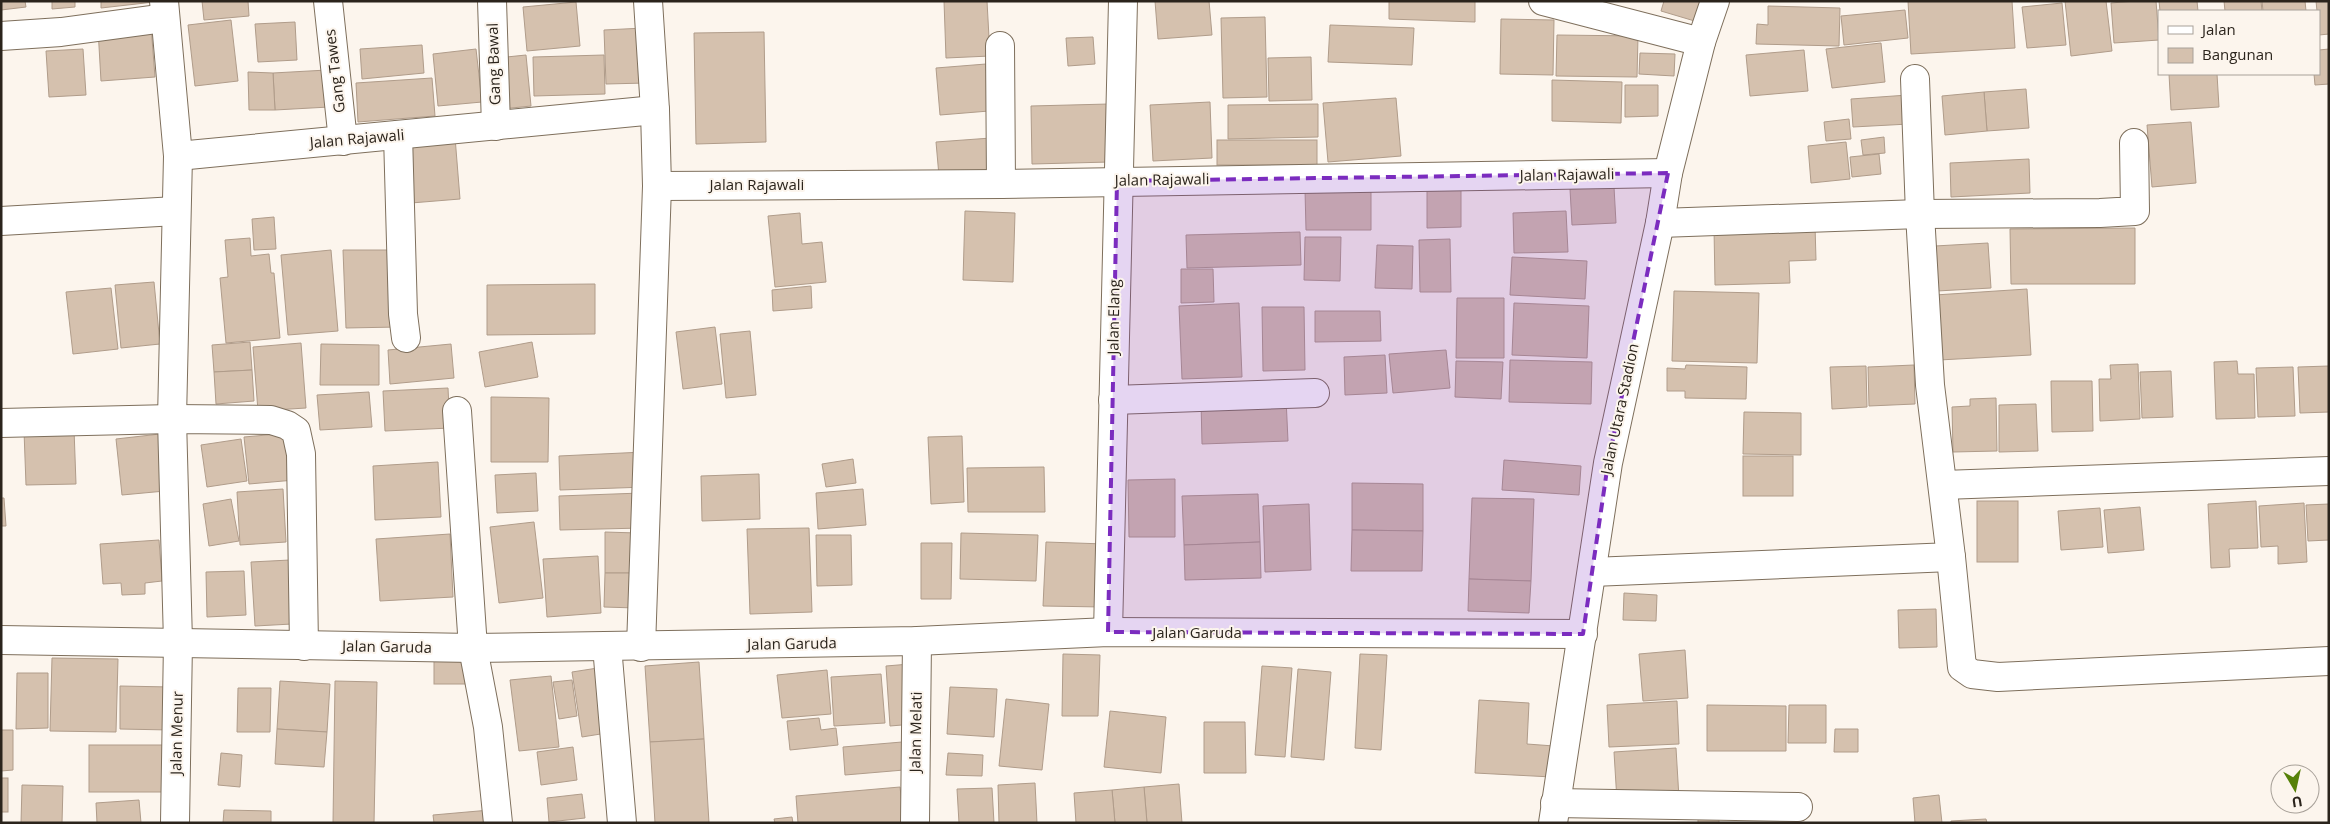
<svg xmlns="http://www.w3.org/2000/svg" width="2330" height="824" font-family="'Open Sans',sans-serif">
<style>
.building{fill:#d5c1ae;stroke:#b09c8a}
.lines{fill:none;stroke-linecap:round;stroke-linejoin:round}
.minor-casing{stroke:#7e6f5c;stroke-width:30}
.tertiary-casing{stroke:#7e6f5c;stroke-width:30}
.minor{stroke:#fff;stroke-width:28}
.tertiary{stroke:#fff;stroke-width:28}
.marked{fill:#7b2cbf;fill-opacity:0.2;stroke:#7b2cbf;stroke-width:4;stroke-dasharray:10 6;stroke-linejoin:round}
.labels{text-anchor:middle;stroke-width:4;stroke-linejoin:round;paint-order:stroke}
.street-label{font-size:15px;fill:#2b241c;stroke:#fcf5ed}
</style>
<rect width="100%" height="100%" fill="#fcf5ed"/>
<!-- building -->
<g class="building">
<polygon points="1,1 25,1 26,7 1,10"/>
<polygon points="52,1 75,1 75,7 52,9"/>
<polygon points="101,1 154,1 154,2 101,8"/>
<polygon points="202,1 248,1 249,16 204,20"/>
<polygon points="944,1 987,1 990,56 946,58"/>
<polygon points="1155,1 1209,1 1212,35 1158,39"/>
<polygon points="1389,1 1475,1 1475,22 1389,19"/>
<polygon points="1664,1 1704,1 1698,22 1661,11"/>
<polygon points="1908,1 2012,1 2015,48 1911,54"/>
<polygon points="2065,1 2106,1 2112,51 2071,56"/>
<polygon points="2135,1 2156,1 2159,40 2114,43 2111,3"/>
<polygon points="2159,1 2197,1 2198,11 2160,11"/>
<polygon points="2224,1 2261,1 2262,11 2225,11"/>
<polygon points="2262,1 2305,1 2306,11 2263,11"/>
<polygon points="2316,1 2329,1 2329,34 2319,35 2319,11 2317,11"/>
<polygon points="576,2 580,46 527,51 523,7"/>
<polygon points="2062,3 2066,45 2027,48 2022,7"/>
<polygon points="1768,6 1840,8 1839,46 1756,44 1757,24 1768,25"/>
<polygon points="1905,10 1908,38 1844,45 1841,16"/>
<polygon points="1265,17 1267,97 1223,98 1221,18"/>
<polygon points="1501,19 1554,20 1553,75 1500,74"/>
<polygon points="231,20 238,81 195,86 188,25"/>
<polygon points="295,22 297,60 258,62 255,24"/>
<polygon points="1330,25 1414,28 1412,65 1328,62"/>
<polygon points="151,26 155,77 101,81 98,29"/>
<polygon points="644,28 646,83 606,84 604,30"/>
<polygon points="764,32 766,142 696,144 694,33"/>
<polygon points="1557,35 1638,36 1637,77 1556,76"/>
<polygon points="1093,37 1095,64 1068,66 1066,38"/>
<polygon points="1881,43 1885,82 1832,88 1826,49"/>
<polygon points="422,45 424,73 362,79 360,49"/>
<polygon points="83,49 86,95 49,97 46,51"/>
<polygon points="476,49 482,102 438,106 433,54"/>
<polygon points="2329,49 2329,84 2315,85 2314,74 2319,74 2319,50"/>
<polygon points="1804,50 1808,91 1750,96 1746,55"/>
<polygon points="1640,53 1675,54 1674,76 1639,74"/>
<polygon points="526,55 531,106 502,109 497,58"/>
<polygon points="604,55 605,94 534,96 533,57"/>
<polygon points="1311,57 1312,100 1269,101 1268,58"/>
<polygon points="986,64 989,111 940,115 936,68"/>
<polygon points="327,70 329,107 275,110 273,73"/>
<polygon points="248,72 273,73 275,110 249,110"/>
<polygon points="2169,74 2217,74 2219,107 2171,110"/>
<polygon points="432,78 435,116 358,122 356,83"/>
<polygon points="1552,80 1622,82 1621,123 1552,121"/>
<polygon points="1625,85 1658,85 1658,116 1625,117"/>
<polygon points="2026,89 2029,128 1987,131 1984,92"/>
<polygon points="1984,92 1987,131 1945,135 1942,96"/>
<polygon points="1908,95 1909,124 1853,127 1851,99"/>
<polygon points="1396,98 1401,156 1328,162 1323,103"/>
<polygon points="1210,102 1212,158 1153,161 1150,105"/>
<polygon points="1109,104 1110,162 1032,164 1031,106"/>
<polygon points="1318,104 1318,137 1228,139 1228,105"/>
<polygon points="1849,119 1851,139 1826,141 1824,122"/>
<polygon points="2191,122 2196,183 2152,187 2147,125"/>
<polygon points="455,137 460,199 411,203 406,141"/>
<polygon points="1884,137 1885,153 1863,155 1861,140"/>
<polygon points="991,138 994,172 939,176 936,142"/>
<rect x="1217" y="140" width="100" height="25"/>
<polygon points="1846,142 1850,179 1811,183 1808,146"/>
<polygon points="1879,154 1881,174 1852,177 1850,157"/>
<polygon points="2029,159 2030,193 1951,197 1950,163"/>
<polygon points="1614,187 1616,223 1572,225 1570,189"/>
<polygon points="1461,188 1461,227 1427,228 1427,189"/>
<polygon points="1305,190 1371,190 1371,230 1306,230"/>
<polygon points="965,211 1015,213 1013,282 963,280"/>
<polygon points="1566,211 1568,252 1514,253 1513,213"/>
<polygon points="800,213 802,244 822,242 826,282 775,287 768,216"/>
<polygon points="274,217 276,249 254,250 252,219"/>
<polygon points="1815,225 1816,260 1789,261 1790,283 1715,285 1714,228"/>
<polygon points="2135,228 2135,284 2011,284 2010,229"/>
<polygon points="1300,232 1301,265 1187,268 1186,235"/>
<polygon points="1305,237 1341,237 1340,281 1304,280"/>
<polygon points="250,238 251,256 269,254 271,273 274,273 280,338 226,343 220,278 228,277 225,240"/>
<polygon points="1450,239 1451,292 1420,292 1419,240"/>
<polygon points="1988,243 1991,288 1937,291 1935,246"/>
<polygon points="1377,245 1413,246 1412,289 1375,288"/>
<polygon points="331,250 338,331 288,335 281,255"/>
<polygon points="343,250 396,250 398,327 346,328"/>
<polygon points="1512,257 1587,261 1585,299 1510,295"/>
<polygon points="1181,269 1213,269 1214,302 1181,303"/>
<polygon points="154,282 160,344 121,348 115,285"/>
<polygon points="595,284 595,334 487,335 487,285"/>
<polygon points="811,286 812,308 773,311 772,290"/>
<polygon points="111,288 118,349 73,354 66,292"/>
<polygon points="2027,289 2031,355 1939,360 1935,295"/>
<polygon points="1674,291 1759,293 1757,363 1672,361"/>
<polygon points="1457,298 1504,298 1504,358 1456,358"/>
<polygon points="1239,303 1242,377 1182,379 1179,306"/>
<polygon points="1514,303 1589,306 1587,358 1512,355"/>
<polygon points="1262,307 1304,307 1305,370 1263,371"/>
<polygon points="1315,311 1380,311 1381,341 1315,342"/>
<polygon points="715,327 722,384 683,389 676,332"/>
<polygon points="750,331 756,395 726,398 720,334"/>
<polygon points="250,342 252,370 214,372 212,345"/>
<polygon points="532,342 538,377 485,387 479,352"/>
<polygon points="301,343 306,408 258,411 253,347"/>
<polygon points="321,344 379,345 379,385 320,385"/>
<polygon points="451,344 454,378 390,384 388,350"/>
<polygon points="1446,350 1450,388 1393,393 1389,354"/>
<polygon points="1385,355 1387,393 1345,395 1344,357"/>
<polygon points="1510,360 1592,362 1591,404 1509,402"/>
<polygon points="1456,361 1503,362 1501,399 1455,397"/>
<polygon points="2237,361 2238,374 2254,374 2255,418 2216,419 2214,362"/>
<polygon points="2138,364 2140,419 2100,421 2099,379 2111,379 2110,365"/>
<polygon points="1686,365 1747,367 1746,399 1685,398 1685,391 1667,391 1667,368 1685,369"/>
<polygon points="1914,365 1915,404 1869,406 1868,367"/>
<polygon points="1866,366 1867,407 1832,409 1830,367"/>
<polygon points="2329,366 2329,412 2300,413 2298,367"/>
<polygon points="2293,367 2295,416 2258,417 2256,368"/>
<polygon points="252,370 254,401 216,404 214,372"/>
<polygon points="2171,371 2173,417 2142,418 2140,372"/>
<polygon points="2051,381 2092,381 2093,431 2052,432"/>
<polygon points="448,388 450,428 385,431 383,391"/>
<polygon points="369,392 372,427 320,430 317,395"/>
<polygon points="491,397 549,398 548,462 491,462"/>
<polygon points="1286,398 1288,441 1202,444 1201,401"/>
<polygon points="1996,398 1997,451 1953,452 1952,407 1970,406 1970,399"/>
<polygon points="2036,404 2038,451 1999,452 1999,405"/>
<polygon points="1744,412 1801,413 1801,455 1743,454"/>
<polygon points="74,429 76,484 26,485 24,431"/>
<polygon points="290,433 295,480 249,484 244,437"/>
<polygon points="160,434 165,491 122,495 116,439"/>
<polygon points="962,436 964,502 931,504 928,437"/>
<polygon points="241,439 247,481 207,487 201,445"/>
<polygon points="644,452 646,487 560,490 559,456"/>
<rect x="1743" y="456" width="50" height="40"/>
<polygon points="853,459 856,483 826,487 822,464"/>
<polygon points="1504,460 1581,466 1579,495 1502,490"/>
<polygon points="438,462 441,517 375,520 373,466"/>
<polygon points="1044,467 1045,512 968,512 967,468"/>
<polygon points="536,473 538,511 497,513 495,475"/>
<polygon points="759,474 760,519 702,521 701,476"/>
<polygon points="1175,479 1175,537 1129,537 1128,480"/>
<polygon points="1352,483 1423,484 1423,531 1352,530"/>
<polygon points="283,489 286,542 240,545 237,492"/>
<polygon points="863,489 866,525 818,529 816,493"/>
<polygon points="641,493 642,528 560,530 559,496"/>
<polygon points="1258,494 1260,542 1184,545 1182,496"/>
<polygon points="1,498 4,498 6,526 1,526"/>
<polygon points="1472,498 1534,499 1531,581 1469,579"/>
<polygon points="231,499 239,541 209,546 203,504"/>
<rect x="1977" y="501" width="41" height="61"/>
<polygon points="2256,501 2258,548 2229,549 2230,567 2211,568 2208,504"/>
<polygon points="2304,503 2307,562 2278,564 2278,546 2261,547 2259,506"/>
<polygon points="1309,504 1311,570 1265,572 1263,506"/>
<polygon points="2329,504 2329,540 2308,541 2306,505"/>
<polygon points="2140,507 2144,550 2108,553 2104,510"/>
<polygon points="2100,508 2103,547 2061,550 2058,511"/>
<polygon points="534,522 543,598 499,603 490,527"/>
<polygon points="809,528 812,612 750,614 747,529"/>
<polygon points="1352,530 1423,531 1422,571 1351,571"/>
<polygon points="605,532 637,533 637,573 605,573"/>
<polygon points="961,533 1038,535 1036,581 960,579"/>
<polygon points="450,534 453,597 380,601 376,539"/>
<polygon points="816,535 851,535 852,585 817,586"/>
<polygon points="159,540 162,581 145,583 145,594 122,595 121,583 103,584 100,544"/>
<polygon points="1046,542 1105,544 1103,607 1043,606"/>
<polygon points="1260,542 1261,578 1185,580 1184,545"/>
<polygon points="921,543 952,543 951,599 921,599"/>
<polygon points="598,556 601,613 547,617 543,559"/>
<polygon points="290,560 292,624 255,626 251,562"/>
<polygon points="244,571 246,615 207,617 206,572"/>
<polygon points="605,573 637,573 636,608 604,607"/>
<polygon points="1469,579 1531,581 1529,613 1468,611"/>
<polygon points="1624,593 1657,595 1656,621 1623,620"/>
<polygon points="1936,609 1937,647 1899,648 1898,610"/>
<polygon points="1685,650 1688,698 1643,701 1639,654"/>
<polygon points="1063,654 1100,655 1098,716 1062,716"/>
<polygon points="1360,654 1387,655 1381,750 1355,748"/>
<polygon points="52,658 118,659 116,732 50,731"/>
<rect x="434" y="660" width="37" height="24"/>
<polygon points="699,662 704,739 650,742 645,666"/>
<polygon points="910,664 914,724 890,726 886,666"/>
<polygon points="1262,666 1292,668 1285,757 1255,755"/>
<polygon points="604,667 613,732 582,737 572,672"/>
<polygon points="1298,669 1331,672 1324,760 1291,757"/>
<polygon points="827,670 831,714 782,718 777,675"/>
<polygon points="17,673 48,673 48,728 16,729"/>
<polygon points="881,674 885,723 834,726 831,677"/>
<polygon points="551,676 559,747 519,751 510,680"/>
<polygon points="572,680 577,716 559,719 553,682"/>
<polygon points="280,681 330,684 327,732 277,729"/>
<polygon points="335,681 377,682 374,823 333,823"/>
<polygon points="120,686 171,687 170,730 120,729"/>
<polygon points="950,687 997,689 994,737 947,734"/>
<polygon points="238,688 271,688 270,732 237,732"/>
<polygon points="1006,699 1049,704 1042,770 999,766"/>
<polygon points="1479,700 1529,703 1527,744 1554,746 1552,777 1475,773"/>
<polygon points="1677,701 1679,744 1609,747 1607,705"/>
<polygon points="1707,705 1786,706 1786,751 1707,751"/>
<polygon points="1789,705 1826,705 1826,743 1788,743"/>
<polygon points="1110,711 1166,717 1161,773 1104,767"/>
<polygon points="819,718 821,730 836,728 838,745 790,750 787,721"/>
<polygon points="1204,722 1245,722 1246,773 1204,773"/>
<polygon points="277,729 327,732 324,767 275,764"/>
<polygon points="1835,729 1858,729 1858,752 1834,752"/>
<polygon points="1,730 13,730 13,770 1,771"/>
<polygon points="704,739 709,823 655,823 650,742"/>
<polygon points="902,742 904,770 845,775 843,747"/>
<rect x="89" y="745" width="82" height="47"/>
<polygon points="573,747 577,780 541,785 537,752"/>
<polygon points="1676,748 1679,798 1617,801 1614,752"/>
<polygon points="221,753 242,755 240,787 218,785"/>
<polygon points="948,753 983,755 982,776 946,775"/>
<rect x="1" y="778" width="7" height="34"/>
<polygon points="1035,783 1037,823 999,823 998,785"/>
<polygon points="1179,784 1182,823 1147,823 1144,787"/>
<polygon points="22,785 63,786 62,823 21,823"/>
<polygon points="900,787 904,823 798,823 796,796"/>
<polygon points="1144,787 1147,823 1115,823 1112,790"/>
<polygon points="992,788 994,823 959,823 957,789"/>
<polygon points="1112,790 1115,823 1076,823 1074,793"/>
<polygon points="582,794 585,818 549,822 547,798"/>
<polygon points="1939,795 1942,823 1915,823 1913,798"/>
<polygon points="139,800 141,823 97,823 96,803"/>
<polygon points="224,810 271,811 271,823 223,823"/>
<polygon points="490,810 491,823 434,823 433,815"/>
<polygon points="1719,816 1719,823 1698,823 1698,817"/>
<polygon points="792,817 793,823 775,823 774,819"/>
<polygon points="1986,819 1987,823 1951,823 1951,821"/>
</g>
<g class="lines">
<!-- minor casing -->
<g class="minor-casing">
<g id="minor">
<polyline points="164,1 178,156 172,419 178,642 175,823"/>
<polyline points="328,1 343,141"/>
<polyline points="492,1 496,126"/>
<polyline points="1543,1 1701,42"/>
<polyline points="1,36 61,32 165,18"/>
<polyline points="1000,46 1001,184"/>
<polyline points="398,135 403,314 406,338"/>
<polyline points="178,156 655,110"/>
<polyline points="657,186 1001,184 1668,173"/>
<polyline points="1,221 176,211"/>
<polyline points="1660,223 1920,214 2100,213 2135,211 2134,143"/>
<polyline points="1113,400 1315,393"/>
<polyline points="457,411 473,648 488,727 498,823"/>
<polyline points="1,423 172,419 271,420 287,425 296,431 301,454 304,646"/>
<polyline points="1943,485 2329,471"/>
<polyline points="1951,557 1962,667 1972,674 1998,677 2329,661"/>
<polyline points="1592,572 1951,557 1930,385 1920,214 1915,79"/>
<polyline points="1108,632 1123,1"/>
<polyline points="1,640 473,648 917,641 1108,632 1583,634"/>
<polyline points="607,646 622,823"/>
<polyline points="641,647 657,186 655,110 648,1"/>
<polyline points="1555,803 1798,807"/>
<polyline points="915,823 917,641"/>
</g>
</g>
<!-- tertiary casing -->
<g class="tertiary-casing">
<polyline id="tertiary" points="1553,823 1608,463 1660,223 1668,173 1701,42 1715,1"/>
</g>
<!-- minor -->
<use href="#minor" class="minor"/>
<!-- tertiary -->
<use href="#tertiary" class="tertiary"/>
</g>
<!-- marked area -->
<path class="marked" d="M 1668,173 L 1608,463 L 1583,634 L 1108,632 L 1117,181 Z"/>
<g class="labels">
<!-- street labels -->
<g class="street-label">
<text transform="translate(494 64) rotate(-92)" y="5">Gang Bawal</text>
<text transform="translate(335 71) rotate(-97)" y="5">Gang Tawes</text>
<text transform="translate(357 139) rotate(-5)" y="5">Jalan Rajawali</text>
<text transform="translate(1567 175) rotate(-1)" y="5">Jalan Rajawali</text>
<text transform="translate(1162 180) rotate(-1)" y="5">Jalan Rajawali</text>
<text x="757" y="190">Jalan Rajawali</text>
<text transform="translate(1114 317) rotate(-89)" y="5">Jalan Elang</text>
<text transform="translate(1620 409) rotate(-78)" y="5">Jalan Utara Stadion</text>
<text x="1197" y="638">Jalan Garuda</text>
<text transform="translate(792 644) rotate(-1)" y="5">Jalan Garuda</text>
<text transform="translate(387 647) rotate(1)" y="5">Jalan Garuda</text>
<text transform="translate(916 732) rotate(-89)" y="5">Jalan Melati</text>
<text transform="translate(177 733) rotate(-89)" y="5">Jalan Menur</text>
</g>
</g>
<!-- border -->
<rect width="2330" height="824" fill="none" stroke="#2b241c" stroke-width="5"/>
<!-- legend -->
<rect x="2158" y="10" width="162" height="65" fill="#fcf5ed" stroke="#a8a199"/>
<rect x="2168" y="26" width="25" height="8" fill="#ffffff" stroke="#a8a199"/>
<text x="2202" y="35" font-size="15" fill="#2b241c">Jalan</text>
<rect x="2168" y="48" width="25" height="15" fill="#d5c1ae" stroke="#a8a199"/>
<text x="2202" y="60" font-size="15" fill="#2b241c">Bangunan</text>
<!-- north arrow -->
<g transform="translate(2295 789) rotate(171)"><circle r="24" fill="#fcf5ed" stroke="#a8a199"/>
<path d="M0-4L9 19L0 12L-9 19Z" fill="#568108"/>
<text y="-8" font-size="14" font-weight="bold" text-anchor="middle" fill="#2b241c">U</text>
</g>
</svg>
